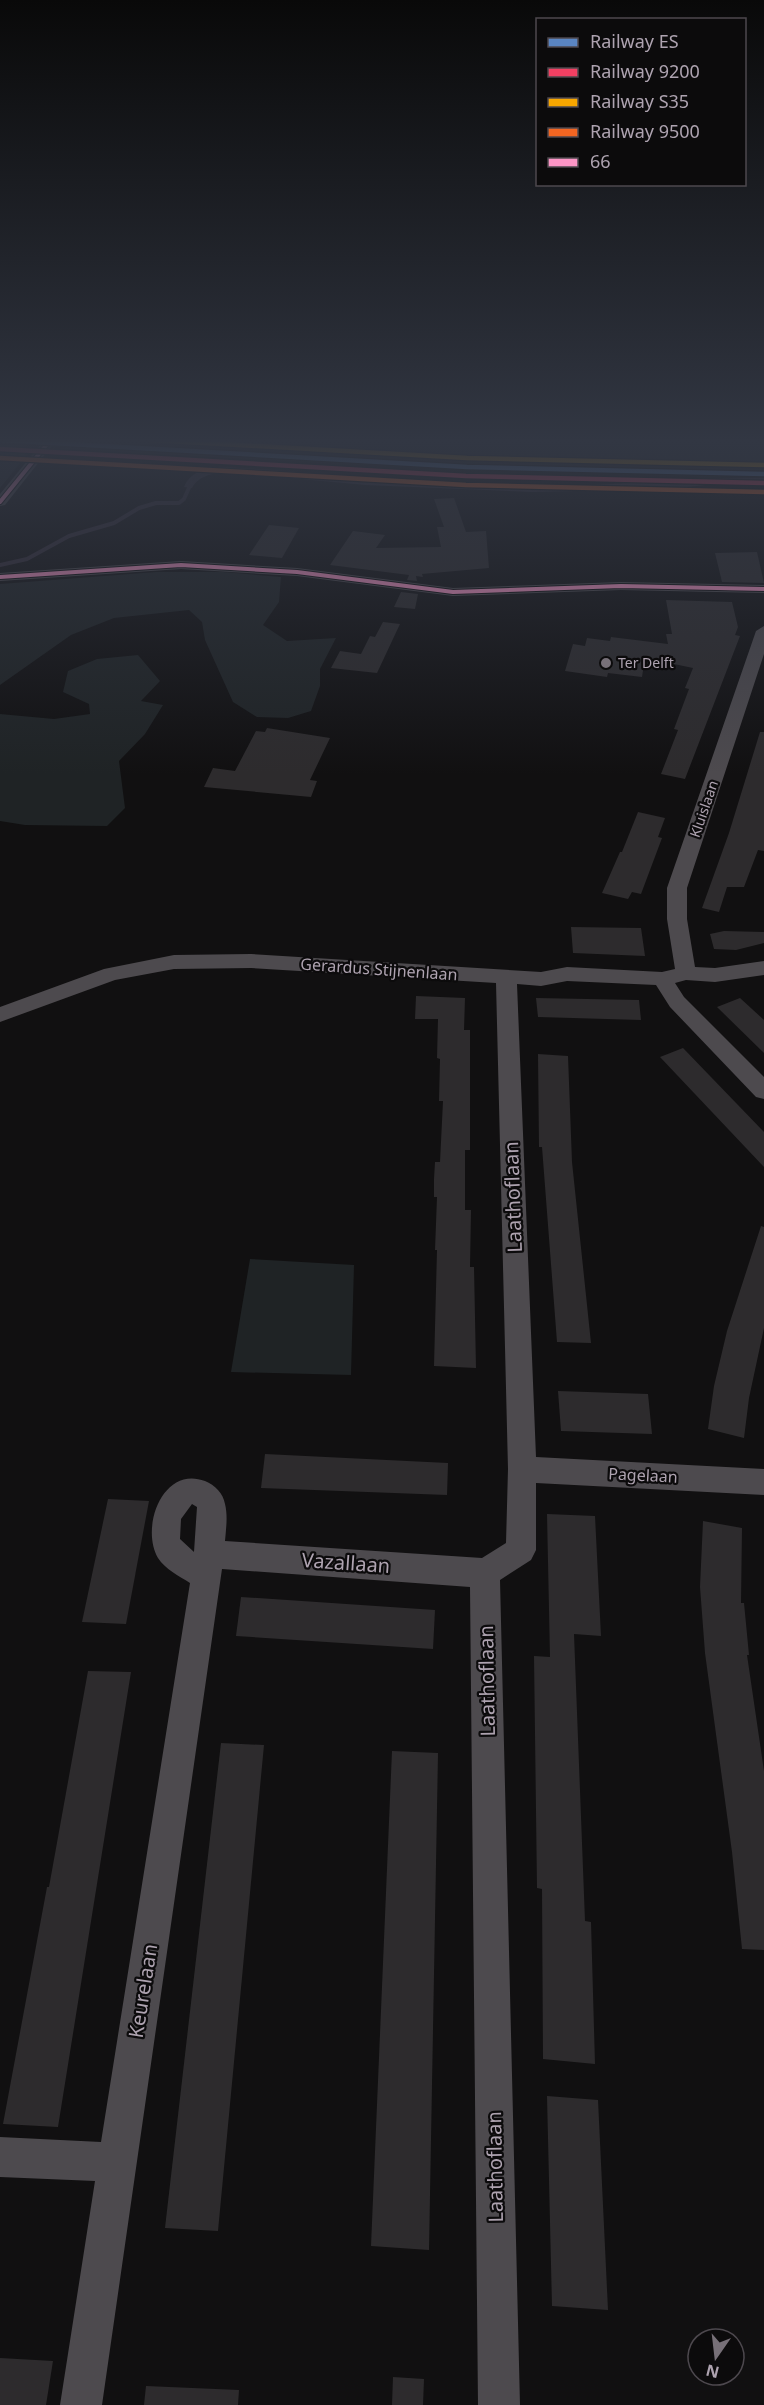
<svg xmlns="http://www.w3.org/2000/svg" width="764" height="2405" font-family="'Noto Sans',sans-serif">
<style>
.built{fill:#1f1d1f}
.green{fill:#1f2325}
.water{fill:#332c38}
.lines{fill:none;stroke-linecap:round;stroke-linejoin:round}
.stream{stroke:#332c38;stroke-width:4}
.building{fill:#2d2b2d}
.minor{fill:#4d4a4e;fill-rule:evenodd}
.bus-1-casing{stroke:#0c0b0c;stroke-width:6}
.bus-1{stroke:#fc95c5;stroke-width:4}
.rail-1-casing{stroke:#0c0b0c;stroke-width:7}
.rail-2-casing{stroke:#0c0b0c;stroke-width:7}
.rail-3-casing{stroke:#0c0b0c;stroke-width:7}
.rail-4-casing{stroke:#0c0b0c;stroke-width:7}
.rail-1{stroke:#5a85c2;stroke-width:4.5}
.rail-2{stroke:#f24062;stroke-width:4.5}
.rail-3{stroke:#f7a600;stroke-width:4.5}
.rail-4{stroke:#f26522;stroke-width:4.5}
.poi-dot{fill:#777078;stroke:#0c0b0c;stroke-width:2}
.labels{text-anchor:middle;stroke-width:4.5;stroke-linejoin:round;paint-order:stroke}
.far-poi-label{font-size:14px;fill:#aea3b0;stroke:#0c0b0c;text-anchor:start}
.far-street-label{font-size:14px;fill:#aea3b0;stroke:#0c0b0c}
.street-label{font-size:16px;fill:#aea3b0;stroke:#0c0b0c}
.near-street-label{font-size:20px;fill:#aea3b0;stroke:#0c0b0c}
</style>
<rect width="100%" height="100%" fill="#111011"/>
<!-- built -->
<polygon class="built" points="72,438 393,458 764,467 764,478 461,470 63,449"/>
<!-- green -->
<g class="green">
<polygon points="59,438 764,438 764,467 393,458"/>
<polygon points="0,444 34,446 0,488"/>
<polygon points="156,572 223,572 281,577 279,602 263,625 287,641 336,638 320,669 320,686 311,711 288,718 257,717 233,702 205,640 202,622 189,610 114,618 71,635 0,685 0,584"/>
<polygon points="138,655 160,681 141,701 163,705 145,734 119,761 125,808 107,826 25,825 0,821 0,714 54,719 90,714 89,704 63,692 68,671 97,659"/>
<polygon points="250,1259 354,1265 351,1375 231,1372"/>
</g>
<!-- water -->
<path class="water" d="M 225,467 C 327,473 429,485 531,486 C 609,487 686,477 764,478 L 764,483 L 723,483 L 669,489 L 531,492 L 365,485 L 228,472 C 214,473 199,475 192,488 L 184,487 C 191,470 208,468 225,467 Z"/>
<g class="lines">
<!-- stream -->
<polyline class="stream" points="0,565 27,559 69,536 114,523 139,508 156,503 179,503 184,499 192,481"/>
</g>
<!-- building -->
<g class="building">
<polygon points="454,498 466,532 486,531 489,568 422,574 423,577 416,576 417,581 407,580 409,575 330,565 353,531 385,535 376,548 441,547 437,527 444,527 434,499"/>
<polygon points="269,525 299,528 282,558 249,555"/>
<polygon points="757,552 764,583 722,582 715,553"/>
<polygon points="401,592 418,594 415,609 394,607"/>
<polygon points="666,600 732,602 738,627 735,635 740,636 685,779 661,774 678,730 674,729 689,689 685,688 693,668 645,658 642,677 608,673 607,677 565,671 573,644 585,646 587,638 610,641 611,637 668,644 666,634 672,634"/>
<polygon points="383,622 400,624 377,673 331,668 340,651 361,654 370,636 375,637"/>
<polygon points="267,728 330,738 310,780 317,781 311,797 204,787 213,768 235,771 256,731 265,732"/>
<polygon points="760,732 764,732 764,851 758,850 744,887 727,887 719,912 702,908 729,833"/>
<polygon points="638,812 665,818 658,837 662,838 641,894 632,892 628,899 602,893 620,852 622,852"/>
<polygon points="571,927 641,928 645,956 573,953"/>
<polygon points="724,931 764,932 764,943 736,950 714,949 710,934"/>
<polygon points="416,996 465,998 464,1030 470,1030 470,1150 465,1150 465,1210 471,1210 470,1267 474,1267 476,1368 434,1366 437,1250 435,1250 437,1197 434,1197 434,1179 435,1162 440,1162 443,1101 439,1101 440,1059 437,1058 438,1019 415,1019"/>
<polygon points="536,998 639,1000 641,1020 538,1017"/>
<polygon points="740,998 764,1020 764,1053 717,1007"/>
<polygon points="683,1048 764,1132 764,1167 660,1057"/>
<polygon points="538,1054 568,1056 572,1162 591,1343 557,1342 542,1147 539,1147"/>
<polygon points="761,1226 764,1227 764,1328 749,1398 744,1438 708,1429 714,1386 727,1331"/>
<polygon points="558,1391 648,1394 652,1434 561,1431"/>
<polygon points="265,1454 448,1463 447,1495 261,1488"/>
<polygon points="108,1499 149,1501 126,1624 82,1622"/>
<polygon points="547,1514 595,1516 601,1636 574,1634 585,1921 591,1922 595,2064 543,2059 542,1889 537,1888 534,1656 550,1657"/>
<polygon points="703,1521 742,1528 741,1603 744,1603 749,1655 747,1655 764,1771 764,1950 742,1949 732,1852 705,1653 700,1587"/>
<polygon points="241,1597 435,1610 433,1649 236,1636"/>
<polygon points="88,1671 131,1672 58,2127 3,2124 47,1887 49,1887"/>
<polygon points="221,1743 264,1745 218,2231 165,2228"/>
<polygon points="392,1751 438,1753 429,2250 371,2246"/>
<polygon points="547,2096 598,2100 608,2310 552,2306"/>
<polygon points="0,2358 53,2361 46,2405 0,2405"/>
<polygon points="393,2377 424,2379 423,2405 392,2405"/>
<polygon points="146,2386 239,2390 238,2405 144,2405"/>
</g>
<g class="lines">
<!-- minor -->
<g class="minor">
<polygon points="46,438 58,438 5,505 0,506 0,494"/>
<polygon points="181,561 297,568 453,588 621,582 764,585 764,593 621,590 453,596 297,576 181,569 0,581 0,573"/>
<path d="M 764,626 L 764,654 L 687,888 L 687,919 L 695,967 L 715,968 L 764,961 L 764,975 L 715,982 L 686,980 L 675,983 L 684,997 L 764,1077 L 764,1099 L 756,1097 L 670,1007 L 656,985 L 567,981 L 541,986 L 517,984 L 536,1457 L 764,1469 L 764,1495 L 536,1483 L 536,1550 L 531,1560 L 500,1580 L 520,2405 L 478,2405 L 470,1587 L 222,1569 L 102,2405 L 60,2405 L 95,2181 L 0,2177 L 0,2137 L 101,2142 L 190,1583 C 179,1576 165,1569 158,1558 C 140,1527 163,1465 205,1481 C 215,1485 223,1493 225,1504 C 228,1516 226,1529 225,1541 L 482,1558 L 506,1543 L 508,1469 L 496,983 L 251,968 L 174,969 L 115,980 L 0,1022 L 0,1007 L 104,969 L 174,955 L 251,954 L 541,972 L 567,967 L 662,972 L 675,969 L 667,919 L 667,888 L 756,631 ZM 192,1504 L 197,1507 L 194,1552 L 180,1539 L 181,1519 Z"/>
</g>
<!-- bus-1 casing -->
<g class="bus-1-casing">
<g id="bus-1">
<polyline points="0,502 52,438"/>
<polyline points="0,577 181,565 297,572 453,592 621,586 764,589"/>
</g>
</g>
<!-- bus-1 -->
<use href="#bus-1" class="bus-1"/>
<!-- rail-1 casing -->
<g class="rail-1-casing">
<polyline id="rail-1" points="0,440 467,467 764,474"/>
</g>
<!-- rail-2 casing -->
<g class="rail-2-casing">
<polyline id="rail-2" points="0,449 466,476 764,483"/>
</g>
<!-- rail-3 casing -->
<g class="rail-3-casing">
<polyline id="rail-3" points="116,438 467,458 764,465"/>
</g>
<!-- rail-4 casing -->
<g class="rail-4-casing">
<polyline id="rail-4" points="0,458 466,485 764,492"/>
</g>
<!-- rail-1 -->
<use href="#rail-1" class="rail-1"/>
<!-- rail-2 -->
<use href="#rail-2" class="rail-2"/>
<!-- rail-3 -->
<use href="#rail-3" class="rail-3"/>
<!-- rail-4 -->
<use href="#rail-4" class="rail-4"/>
</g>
<!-- sky -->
<linearGradient id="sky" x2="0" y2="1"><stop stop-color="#090909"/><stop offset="0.57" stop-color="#323743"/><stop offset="1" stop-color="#323743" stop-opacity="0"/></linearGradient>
<rect width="764" height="774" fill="url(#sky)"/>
<!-- markers -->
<circle class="poi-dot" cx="606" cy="663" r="6"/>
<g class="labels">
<!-- far-poi labels -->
<g class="far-poi-label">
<text x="618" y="668">Ter Delft</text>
</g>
<!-- far-street labels -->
<g class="far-street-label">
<text transform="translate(704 809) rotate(-71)" y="5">Kluislaan</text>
</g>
<!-- street labels -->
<g class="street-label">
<text transform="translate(379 969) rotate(4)" y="6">Gerardus Stijnenlaan</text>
<text transform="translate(643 1475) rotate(3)" y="6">Pagelaan</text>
</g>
<!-- near-street labels -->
<g class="near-street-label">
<text transform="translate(513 1197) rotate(-92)" y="7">Laathoflaan</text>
<text transform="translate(346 1563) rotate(4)" y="7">Vazallaan</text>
<text transform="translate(487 1681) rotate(-91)" y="7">Laathoflaan</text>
<text transform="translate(143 1991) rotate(-81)" y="7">Keurelaan</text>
<text transform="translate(495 2167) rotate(-91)" y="7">Laathoflaan</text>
</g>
</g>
<!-- legend -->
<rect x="536" y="18" width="210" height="168" fill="#0c0b0c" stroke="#4d484e" stroke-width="1.5"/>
<rect x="548" y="38" width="30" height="9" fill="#5a85c2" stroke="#4d484e" stroke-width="1.5"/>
<text x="590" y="48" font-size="18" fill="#aea3b0">Railway ES</text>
<rect x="548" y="68" width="30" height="9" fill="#f24062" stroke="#4d484e" stroke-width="1.5"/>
<text x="590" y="78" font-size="18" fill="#aea3b0">Railway 9200</text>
<rect x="548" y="98" width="30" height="9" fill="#f7a600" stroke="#4d484e" stroke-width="1.5"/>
<text x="590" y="108" font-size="18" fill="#aea3b0">Railway S35</text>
<rect x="548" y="128" width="30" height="9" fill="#f26522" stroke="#4d484e" stroke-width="1.5"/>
<text x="590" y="138" font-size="18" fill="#aea3b0">Railway 9500</text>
<rect x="548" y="158" width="30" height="9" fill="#fc95c5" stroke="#4d484e" stroke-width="1.5"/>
<text x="590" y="168" font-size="18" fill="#aea3b0">66</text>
<!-- north arrow -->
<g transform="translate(716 2357) rotate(194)"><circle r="28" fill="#0c0b0c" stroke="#4d484e" stroke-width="1.5"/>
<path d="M0-4.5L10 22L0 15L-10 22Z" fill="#777078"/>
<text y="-9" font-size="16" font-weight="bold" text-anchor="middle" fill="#aea3b0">N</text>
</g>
</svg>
